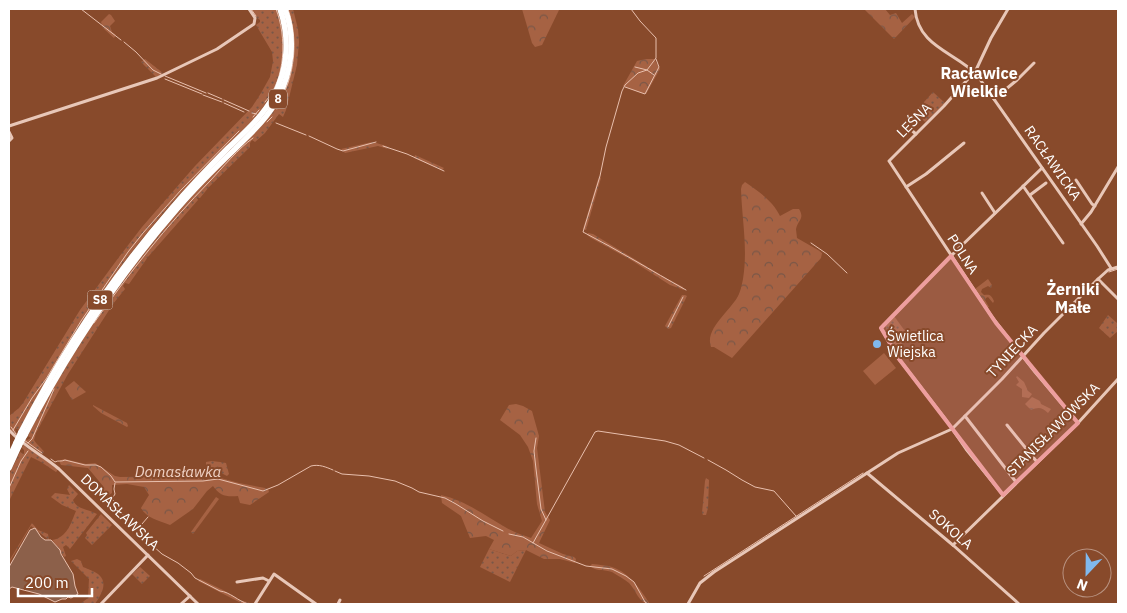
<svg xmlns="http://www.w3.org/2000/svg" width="1127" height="613" font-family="'IBM Plex Sans',sans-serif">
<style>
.grass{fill:url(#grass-dots)}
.forest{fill:url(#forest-crowns)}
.pitch{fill:#a66243}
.water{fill:#8c604a;stroke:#e8bfad}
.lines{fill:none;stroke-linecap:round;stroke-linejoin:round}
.stream{stroke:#e8bfad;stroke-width:1}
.minor{stroke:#e8c7b8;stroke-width:3}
.highway{stroke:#fff;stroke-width:5.5}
.highway-bridge{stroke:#fff;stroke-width:5.5}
.marked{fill:#ed9e9e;fill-opacity:0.2;stroke:#ed9e9e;stroke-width:4;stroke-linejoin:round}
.poi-dot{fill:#80b9ee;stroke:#884a2b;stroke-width:2}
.labels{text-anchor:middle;stroke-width:4;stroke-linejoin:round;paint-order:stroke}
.shield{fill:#884a2b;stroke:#dbc9bf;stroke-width:1}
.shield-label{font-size:12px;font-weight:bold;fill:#fff}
.street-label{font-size:14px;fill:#fff;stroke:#884a2b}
.poi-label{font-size:14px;fill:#fff;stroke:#884a2b;text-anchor:start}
.water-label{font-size:15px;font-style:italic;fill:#efd1c4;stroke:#884a2b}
.quarter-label{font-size:16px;font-weight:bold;fill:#fff;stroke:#884a2b}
</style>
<defs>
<pattern id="grass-dots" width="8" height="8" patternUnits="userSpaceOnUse" patternTransform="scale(1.25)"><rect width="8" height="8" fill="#a66243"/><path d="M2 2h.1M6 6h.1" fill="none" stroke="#795748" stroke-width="1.8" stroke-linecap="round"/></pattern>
<pattern id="forest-crowns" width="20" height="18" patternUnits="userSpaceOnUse" patternTransform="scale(1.25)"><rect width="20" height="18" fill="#a66243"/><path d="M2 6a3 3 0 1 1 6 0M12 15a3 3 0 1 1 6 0" fill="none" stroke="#795748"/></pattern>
</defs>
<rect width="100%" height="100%" fill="#884a2b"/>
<!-- grass -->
<g class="grass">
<path d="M 250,9 L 277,9 C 290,48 283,80 259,113 L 257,113 L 254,119 C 224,150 192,180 164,212 C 108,278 61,350 21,427 L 19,430 L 15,428 L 16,433 L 27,440 L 31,438 L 28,436 L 38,414 L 76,349 L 113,293 L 162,231 L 284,90 L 287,9 L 293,9 L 298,29 L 299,42 L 297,65 L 286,110 L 283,117 L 279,114 L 265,133 L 255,142 L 252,140 L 250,143 L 250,147 L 209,187 L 200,198 L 197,198 L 198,200 L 148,257 L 129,284 L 125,283 L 123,286 L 125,289 L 113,304 L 68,374 L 36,433 L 34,440 C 37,445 42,448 44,452 L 42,454 L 15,435 L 9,427 L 9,416 L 19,408 L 23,403 L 80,310 L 119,257 L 142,227 L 195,166 L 252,107 L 261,93 L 270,77 L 273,61 L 272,52 L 256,25 L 260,22 L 260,20 L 257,18 Z"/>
<polygon points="145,59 163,73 161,75 156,77 141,62"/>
<polygon points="933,92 945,103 925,122 915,112"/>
<path d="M 372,142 C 378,143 383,145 389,147 L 388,149 L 378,146 L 345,153 L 341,149 Z"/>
<polygon points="415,155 444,168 442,170 414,158"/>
<polygon points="599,176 601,178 586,230 583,229"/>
<polygon points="588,233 593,234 666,278 683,287 684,290 670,285 631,260 591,238 587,235"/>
<polygon points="682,295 685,295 687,296 671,328 668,329 665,326"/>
<polygon points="1108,315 1117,323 1118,322 1118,331 1110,338 1099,328"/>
<polygon points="894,316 910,338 894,350 885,325"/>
<polygon points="23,445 50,463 57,469 57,471 56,472 41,462 31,457 9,501 9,475 20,452 24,454 24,450 22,448"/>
<polygon points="212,461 220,462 226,463 229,474 227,476 206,465 206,462"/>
<polygon points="706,478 709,480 708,508 706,515 703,515 702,513 705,481"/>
<path d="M 69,485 L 78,494 L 73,500 C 77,510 89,509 97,514 L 70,549 L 66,545 L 63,547 L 66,556 L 64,557 L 59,549 L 52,540 C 67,538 71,523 76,511 L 62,505 L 51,497 L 55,493 L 70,495 L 67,489 Z"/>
<polygon points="101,514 112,525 92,545 85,538 87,535 86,533"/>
<polygon points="32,523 38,530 48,534 49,540 31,526 9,563 9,561"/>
<polygon points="489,549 511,556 517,551 526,550 510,582 480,567"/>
<path d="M 77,559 L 81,561 L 83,567 C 88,569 94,571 98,574 C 109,583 101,595 95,604 L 80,604 L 88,598 L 89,579 L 71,561 Z"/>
<polygon points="140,567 150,576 142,584 132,574"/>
</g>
<!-- forest -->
<g class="forest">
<polygon points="522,9 559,9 559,10 542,45 535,47 532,43"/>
<polygon points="864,9 885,9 890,15 896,13 902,23 912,14 915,17 894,39"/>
<polygon points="109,14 111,15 115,21 110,26 112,32 116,35 114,38 103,28 101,22"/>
<polygon points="646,59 654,59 660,69 646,94 641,93 623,86 637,61"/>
<path d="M 745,182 C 758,191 773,201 780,216 L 793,209 L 799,209 C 805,219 798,220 796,229 C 796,230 797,237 797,238 L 818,250 L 822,253 L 821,258 L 732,358 L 714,347 L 711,347 C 704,328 733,309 739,294 C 741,289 742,284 743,279 C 748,248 742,220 741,189 L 742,185 Z"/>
<path d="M 988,279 L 992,285 L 991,288 L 988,286 L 982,289 L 981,292 L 984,295 C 990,294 991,295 994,301 L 993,303 L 988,297 L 986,298 L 985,300 L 989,307 L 986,308 L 975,289 Z"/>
<polygon points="1017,376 1024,382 1028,391 1032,394 1029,398 1022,397 1022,389 1016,385 1019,382 1016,377"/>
<polygon points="74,381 86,392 72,400 65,388"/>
<path d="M 1032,397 L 1040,401 L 1041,404 L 1051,409 L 1048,413 C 1042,407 1038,407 1031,410 L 1025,404 Z"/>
<path d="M 516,404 L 523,406 L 532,411 L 539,436 L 537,448 L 545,512 L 550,520 L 539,543 L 563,554 L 574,557 L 576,559 L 575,563 L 560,559 L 544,559 L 526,550 L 517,551 L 511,556 L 489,549 L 494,540 L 486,536 L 470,538 L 461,516 L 442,503 L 441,495 C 464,500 486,516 505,527 C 513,532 523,535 531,538 L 542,521 L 537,504 L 533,461 L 528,447 L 520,435 L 500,420 L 509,405 Z"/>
<polygon points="93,405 127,423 128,426 127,427 101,413 93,406"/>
<path d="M 64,459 L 86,464 L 95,463 L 115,476 L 120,477 L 199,476 L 205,480 L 217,477 L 239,483 L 265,488 L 268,489 L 269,492 L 250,505 L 240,503 L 238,496 C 226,497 220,496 213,486 L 207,491 L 193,509 L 170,525 C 160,521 146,518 141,508 L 149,495 L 144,487 L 127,484 L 112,485 L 112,493 L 109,495 L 104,492 L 103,486 L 88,468 L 61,465 L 59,461 Z"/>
<polygon points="216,497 219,499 193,534 191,532"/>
<path d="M 592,564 C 599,565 606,565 612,567 C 630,573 640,589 650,604 C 639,604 636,590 629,583 C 624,579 617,575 612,572 C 605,569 596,572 590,566 Z"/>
<polygon points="200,579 223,590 240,600 250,603 250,604 241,603 198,581"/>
</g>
<!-- pitch -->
<polygon class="pitch" points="884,353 896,368 875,385 863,371"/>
<!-- water -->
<polygon class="water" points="35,528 41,537 45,540 51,540 60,550 61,554 73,574 75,586 78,594 71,598 68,597 66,599 62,599 55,602 39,594 12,587 9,589 9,567 30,530"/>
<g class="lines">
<!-- stream -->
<g class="stream">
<polyline points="81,9 121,40"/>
<polyline points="251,9 256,16"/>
<path d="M 631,9 L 640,21 L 656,38 L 656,58 L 647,70 L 638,73 L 625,85 L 622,91 L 606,147 L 600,176 L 583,232 C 618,250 652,271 686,290"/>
<polyline points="124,42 136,52 153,70 161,74"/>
<polyline points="635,67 647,70 654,75"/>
<polyline points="165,76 206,93"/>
<polyline points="165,79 202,94"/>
<polyline points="625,87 645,94 659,67 656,59"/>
<polyline points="208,93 222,99"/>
<polyline points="203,95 222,102"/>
<polyline points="224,100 249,111"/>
<path d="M 265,102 C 286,79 287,37 276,9"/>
<polyline points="224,103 244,112"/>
<path d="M 277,109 C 280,100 285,92 288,83 C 296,59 296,32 288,9"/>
<polyline points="252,113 257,114"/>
<polyline points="253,117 259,110"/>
<polyline points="267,122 272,117"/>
<polyline points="276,123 306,135"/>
<polyline points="309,136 337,149 343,151 376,142"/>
<polyline points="383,146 407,154 444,171"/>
<polyline points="811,243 827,254 847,273"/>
<polyline points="1109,272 1118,269"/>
<path d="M 94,323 C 129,273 167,225 210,181 C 222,168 239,148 253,138"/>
<polyline points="668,327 683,297"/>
<polyline points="11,427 16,434"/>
<polyline points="13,430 32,398 46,379 81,321 128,252 143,233 181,190 239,131"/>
<polyline points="536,438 534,451 536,469 541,509 546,520"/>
<polyline points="24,440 42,453"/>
<polyline points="28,443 32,439 54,389"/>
<path d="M 51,459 L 55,462 C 58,460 61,462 65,460 L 85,465 L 96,465 L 101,467 L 111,476 L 115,482 L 203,481 L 218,479 L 263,491 L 278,485 L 311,466 C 319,464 326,467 333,470"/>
<polyline points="708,460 726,470 742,480 755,487 774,491 796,516"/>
<polyline points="335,471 342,474 369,476 395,481 412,488 419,492 445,498 456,504 483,521 503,531"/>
<polyline points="115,483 114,489 115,494 112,499 115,502 129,524 134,530"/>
<polyline points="9,488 21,461 28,451"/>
<polyline points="136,531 148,517"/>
<polyline points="509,534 523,537 547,551 586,566 612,569 626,576 634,582 645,602 648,604"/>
<polyline points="533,543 595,432 598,431 665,441 679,445 704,458"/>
<path d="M 152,545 L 162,554 L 178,563 L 191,573 L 195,578 L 220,591 C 230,592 238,601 248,604"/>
<polyline points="704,576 863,473"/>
</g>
<!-- minor -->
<g class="minor">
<path d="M 915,9 C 918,47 955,52 977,75 L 1097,246 L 1111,268"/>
<polyline points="1008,9 991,38 976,70 944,106 889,161 992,317 1035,372 1078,423"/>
<polyline points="994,99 1017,80 1034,63"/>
<polyline points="904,124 916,134"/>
<polyline points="9,126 157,78 217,49 254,24 255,18 249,9"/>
<polyline points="9,132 12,138 9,141"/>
<polyline points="1076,180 1092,204 1095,206"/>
<polyline points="1023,186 1063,243"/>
<polyline points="906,187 926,174 964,143"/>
<polyline points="982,193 995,213"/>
<polyline points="1030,195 1046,183"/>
<polyline points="1081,224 1091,212 1118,167"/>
<polyline points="1098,279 1118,299"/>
<polyline points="965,416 1016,482"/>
<polyline points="1007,425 1037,462"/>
<path d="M 9,430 C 23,446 43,455 59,469 L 198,604"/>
<polyline points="867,473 954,546 1019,604"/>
<polyline points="1003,495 966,449 946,420 899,359 881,328 954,253 1042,168"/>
<polyline points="953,545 1078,423 1118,379"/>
<polyline points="237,582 263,578 269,581"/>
<polyline points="101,604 148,555"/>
<polyline points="181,604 190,596"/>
<polyline points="255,604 274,574 316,604"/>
<polyline points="338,604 340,600"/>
<polyline points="688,604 700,583 714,572 898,453 952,429 1002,379 1044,333 1098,279 1108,270 1118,267"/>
</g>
<!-- highway -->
<g class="highway">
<path d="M 21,432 C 62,352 112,277 171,209 C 189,188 209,167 228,148 C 245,132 262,117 273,97 C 288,70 290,38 280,9"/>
<path d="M 25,435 C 67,353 117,278 177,209 C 195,188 215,168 235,149 C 250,134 267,119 277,100 C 292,73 296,38 285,9"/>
<polyline points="9,458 16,443"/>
<polyline points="9,468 19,446"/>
</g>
<!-- highway-bridge -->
<g class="highway-bridge">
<polyline points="16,443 21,432"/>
<polyline points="19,446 25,435"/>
</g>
</g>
<!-- marked area -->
<path class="marked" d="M 951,256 L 996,323 L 1078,423 L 1003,495 L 899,359 L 881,328 Z"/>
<!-- markers -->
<circle class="poi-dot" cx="877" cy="344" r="5"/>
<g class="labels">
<!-- shield labels -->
<g class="shield">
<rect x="269" y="89.5" width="18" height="19" rx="4"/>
<rect x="87.5" y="290.5" width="25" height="19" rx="4"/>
</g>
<g class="shield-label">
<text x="278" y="103">8</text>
<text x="100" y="304">S8</text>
</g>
<!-- street labels -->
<g class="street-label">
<text transform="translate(914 120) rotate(-45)" y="5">LEŚNA</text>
<text transform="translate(1053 163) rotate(55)" y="5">RACŁAWICKA</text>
<text transform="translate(963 254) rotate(57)" y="5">POLNA</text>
<text transform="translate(1012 351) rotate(-47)" y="5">TYNIECKA</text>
<text transform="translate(1053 429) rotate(-45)" y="5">STANISŁAWOWSKA</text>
<text transform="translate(120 512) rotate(44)" y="5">DOMASŁAWSKA</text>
<text transform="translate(951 529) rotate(41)" y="5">SOKOLA</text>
</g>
<!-- poi labels -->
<g class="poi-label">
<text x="887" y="341">Świetlica<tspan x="887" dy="16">Wiejska</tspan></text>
</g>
<!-- water labels -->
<g class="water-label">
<text x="178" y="477">Domasławka</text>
</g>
<!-- quarter labels -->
<g class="quarter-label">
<text x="979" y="79">Racławice<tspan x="979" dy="18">Wielkie</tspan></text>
<text x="1073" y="295">Żerniki<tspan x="1073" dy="18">Małe</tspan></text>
</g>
</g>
<!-- border -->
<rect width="1127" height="613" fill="none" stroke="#ffffff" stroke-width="20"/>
<!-- north arrow -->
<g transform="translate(1087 573) rotate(202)"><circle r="24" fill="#884a2b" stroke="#b89280"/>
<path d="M0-4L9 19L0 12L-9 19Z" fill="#80b9ee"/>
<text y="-8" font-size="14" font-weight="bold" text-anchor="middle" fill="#ffffff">N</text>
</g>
<!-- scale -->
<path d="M18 588v8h74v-8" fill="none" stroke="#ffffff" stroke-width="2.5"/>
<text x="25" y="588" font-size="15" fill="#ffffff" stroke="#884a2b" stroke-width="4" paint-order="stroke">200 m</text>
</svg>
